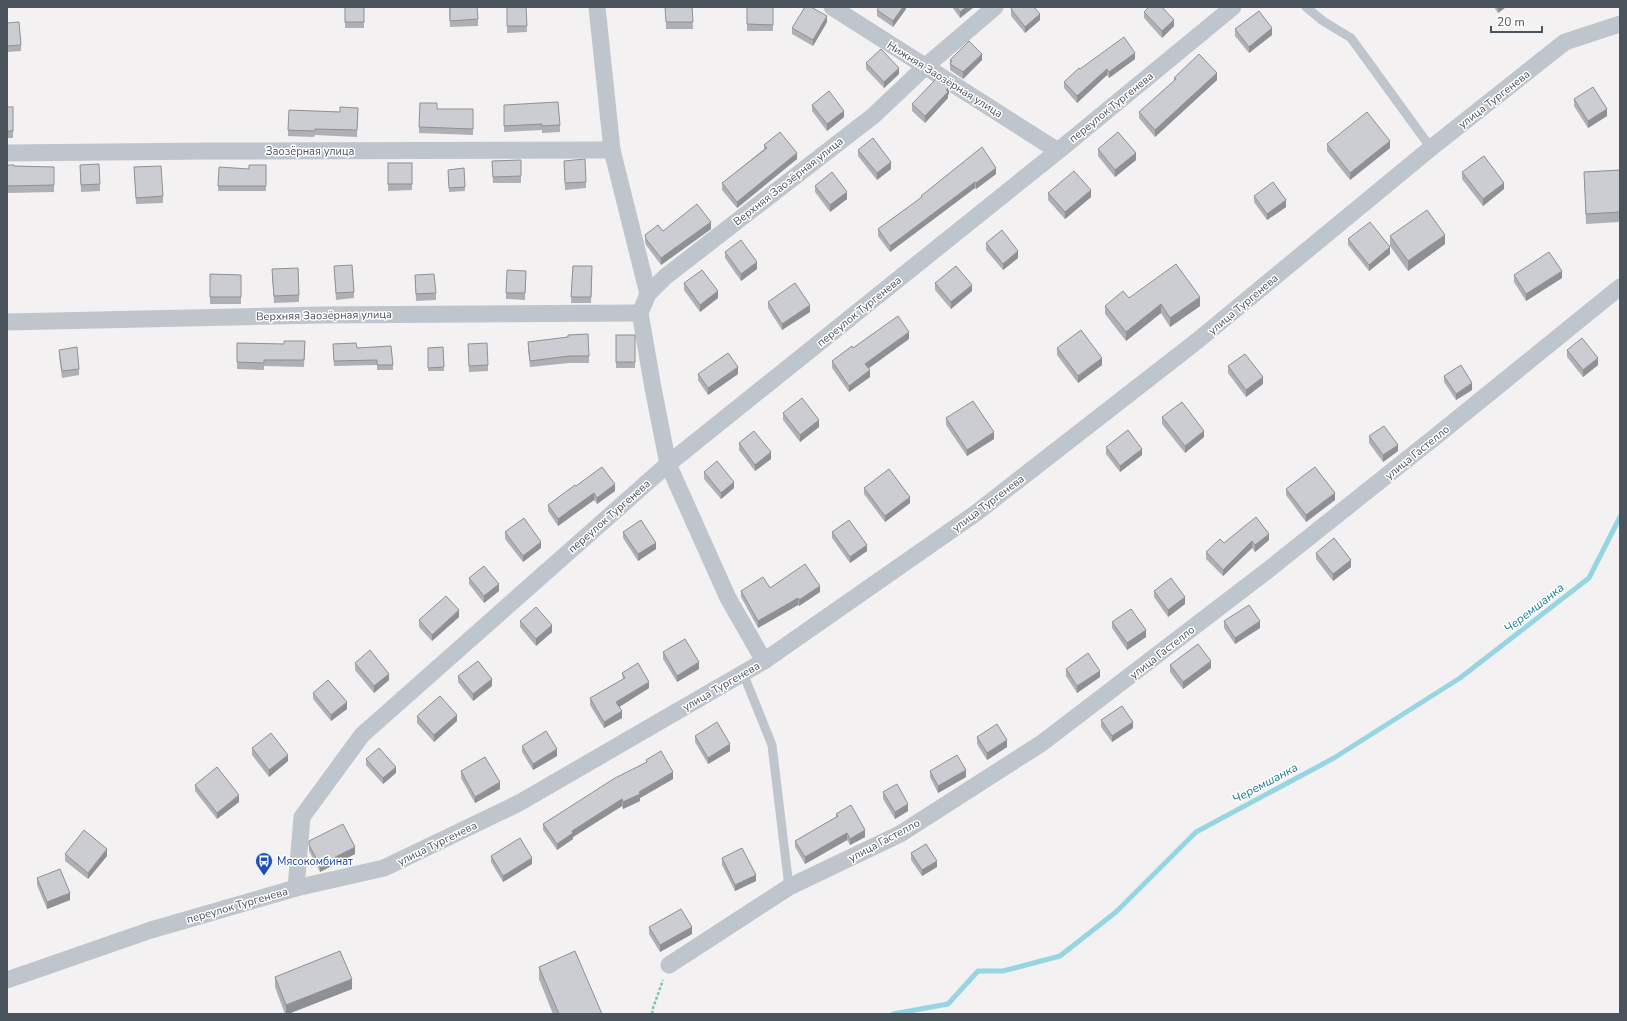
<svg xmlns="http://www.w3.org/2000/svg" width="1627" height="1021" font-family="'Nunito Sans',sans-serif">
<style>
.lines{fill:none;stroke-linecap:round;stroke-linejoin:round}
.stream{stroke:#97d5e3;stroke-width:5}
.path{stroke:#80c6a2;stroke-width:2.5;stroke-dasharray:3 2;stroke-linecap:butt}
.service{stroke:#bec5cc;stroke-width:9}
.minor{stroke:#bec5cc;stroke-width:17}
.wall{fill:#afb0b5}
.shaded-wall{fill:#8e9094}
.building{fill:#cbcdd3;stroke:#8e9094}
.labels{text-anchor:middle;stroke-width:3;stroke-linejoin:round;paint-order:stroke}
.street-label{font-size:11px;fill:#4b545c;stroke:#fff}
.transit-label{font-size:11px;fill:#164399;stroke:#fff;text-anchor:start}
.water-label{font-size:12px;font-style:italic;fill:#1b8097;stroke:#fff}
</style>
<rect width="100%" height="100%" fill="#f3f1f1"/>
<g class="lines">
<!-- stream -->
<polyline class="stream" points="893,1014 948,1004 978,971 1003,971 1060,956 1116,912 1196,832 1334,758 1460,678 1589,578 1620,517"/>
<!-- path -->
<polyline class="path" points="652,1014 653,1008 663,980"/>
<!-- service -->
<g class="service">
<polyline points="1306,7 1323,21 1351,38 1431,148"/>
<polyline points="743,673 772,745 789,887"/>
</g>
<!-- minor -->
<g class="minor">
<polyline points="597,7 612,150 648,294 640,313 653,388 668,464 728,598 764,661"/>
<polyline points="832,7 1058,151"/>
<polyline points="7,153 209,151 612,150"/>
<polyline points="648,294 665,277 873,116 926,66 995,7"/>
<polyline points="7,322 320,315 640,313"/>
<polyline points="296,888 302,817 362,735 668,464 1058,151 1233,7"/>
<polyline points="669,965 789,887 900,834 1042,743 1268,570 1440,433 1620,287"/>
<polyline points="7,980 151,930 296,888 384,868 519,803 764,661 976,513 1197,341 1431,148 1565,42 1620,24"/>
</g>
</g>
<!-- wall -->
<g class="wall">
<rect x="345" y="7" width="19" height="21"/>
<polygon points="449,7 478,19 478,26 450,27"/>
<polygon points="507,7 526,7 527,32 507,33"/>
<polygon points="666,7 692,7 693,29 666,29"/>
<rect x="747" y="7" width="26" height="24"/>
<polygon points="906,7 906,9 893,27 877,16 877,10"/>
<polygon points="952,7 974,7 960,18"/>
<polygon points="1494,7 1506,7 1498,13"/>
<polygon points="1011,9 1040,20 1025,33 1011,16"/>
<polygon points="1144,12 1174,26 1162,38 1144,18"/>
<polygon points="827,22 813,46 792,34 792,28"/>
<polygon points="7,23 21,45 21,51 7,52"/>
<polygon points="1235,29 1272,35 1249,53 1235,36"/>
<polygon points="1135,59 1109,78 1107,75 1077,103 1064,88 1064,82 1080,69"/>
<polygon points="950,60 982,60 963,79 950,70"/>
<polygon points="866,63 899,74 884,88 866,69"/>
<polygon points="1174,78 1217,80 1155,137 1139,118 1139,112 1174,81"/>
<polygon points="949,94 948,95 948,98 925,123 912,111 912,104"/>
<polygon points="1574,99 1607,116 1588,128 1574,106"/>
<polygon points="504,105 560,125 560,132 542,133 542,130 504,132"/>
<polygon points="812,105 844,117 827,131 812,111"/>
<rect x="7" y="107" width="6" height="31"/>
<polygon points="358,108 357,137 315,135 314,137 288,136 288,130 340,112"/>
<polygon points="437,109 473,109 473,135 419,133 419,127"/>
<polygon points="1327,144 1390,148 1350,180 1327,151"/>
<polygon points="764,145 797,159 737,208 722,190 722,183 764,149"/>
<polygon points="1098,149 1136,160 1115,177 1098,156"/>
<polygon points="858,150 891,169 877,180 858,156"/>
<polygon points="521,160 521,183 493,183 492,161"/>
<polygon points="564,161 586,182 586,188 565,190"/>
<polygon points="388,163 412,163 412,190 388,191"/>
<polygon points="7,165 14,166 54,167 54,192 7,193"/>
<polygon points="80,165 100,184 100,191 81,192"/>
<polygon points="266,165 266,191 218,191 218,186 249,169"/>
<polygon points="134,167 163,196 163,203 136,204"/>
<polygon points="464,168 465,191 449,192 448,170"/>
<polygon points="1620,170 1620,222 1586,224 1584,172"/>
<polygon points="1462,172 1504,189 1483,206 1462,179"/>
<polygon points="996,174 976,189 975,188 890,252 878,236 878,229 921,198 921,196"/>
<polygon points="815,186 847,199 830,212 815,192"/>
<polygon points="1048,193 1091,197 1065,219 1048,200"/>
<polygon points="1254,196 1286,207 1267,220 1254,202"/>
<polygon points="711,229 661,265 646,245 645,242 645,235 663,231"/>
<polygon points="1390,236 1445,244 1408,271 1390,246"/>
<polygon points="1348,239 1390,254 1369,271 1348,245"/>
<polygon points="986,243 1018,258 1003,270 986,250"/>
<polygon points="725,252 757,269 741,281 725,258"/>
<polygon points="334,266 354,292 354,298 336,300"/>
<polygon points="573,266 592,273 591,303 571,303"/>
<polygon points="526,271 525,300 506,299 506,293"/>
<polygon points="210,274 241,275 241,304 210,304"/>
<polygon points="272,275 299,295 299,302 274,303"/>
<polygon points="415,275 436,293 436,300 416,301"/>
<polygon points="1514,275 1562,278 1526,301 1514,282"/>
<polygon points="684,283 718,298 700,312 684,290"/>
<polygon points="935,283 972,291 951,309 935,290"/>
<polygon points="1129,298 1200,306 1170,327 1161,313 1126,341 1105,314 1105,306"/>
<polygon points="768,302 810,312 782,330 768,308"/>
<rect x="616" y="335" width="19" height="33"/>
<polygon points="909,339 868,368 870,377 849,392 832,368 832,361 853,348"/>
<polygon points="305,341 304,367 264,366 264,370 237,369 237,343 284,344"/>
<polygon points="528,342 589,356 589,363 569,363 530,367 528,348"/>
<polygon points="333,344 393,365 393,370 377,370 377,365 334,366"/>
<polygon points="468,344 488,365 488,371 469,372"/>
<polygon points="443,347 444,371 428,371 428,348"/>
<polygon points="1057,348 1102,365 1078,383 1057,355"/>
<polygon points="59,350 79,369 79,375 62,378 59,356"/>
<polygon points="1567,350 1598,365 1583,377 1567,357"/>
<polygon points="1228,366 1263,384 1246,397 1228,373"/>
<polygon points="698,374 738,374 708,395 698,380"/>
<polygon points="1444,376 1472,390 1456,400 1444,382"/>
<polygon points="783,413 819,427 800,442 783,420"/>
<polygon points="1162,417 1204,437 1185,453 1162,424"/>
<polygon points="946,418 994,439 967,456 946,425"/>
<polygon points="1369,436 1398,451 1383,462 1369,443"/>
<polygon points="739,443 771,459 755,471 739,450"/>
<polygon points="1106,447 1142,455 1120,472 1106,454"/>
<polygon points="704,472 734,488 721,499 704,479"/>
<polygon points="576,486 615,491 597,504 594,500 558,526 548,511 548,505"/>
<polygon points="864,488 910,503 885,522 864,494"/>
<polygon points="1286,489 1335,500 1306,522 1286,495"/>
<polygon points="505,532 541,548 523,562 505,539"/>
<polygon points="623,532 656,549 638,561 623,538"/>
<polygon points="832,532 867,551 850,563 832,538"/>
<polygon points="1269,540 1255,552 1252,548 1223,576 1206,559 1206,552 1224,543"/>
<polygon points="1316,553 1351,567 1333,581 1316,559"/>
<polygon points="469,578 499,591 484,603 469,584"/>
<polygon points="770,588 820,592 799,606 798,605 758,628 741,597 741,591"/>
<polygon points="1154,591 1185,604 1168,617 1154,597"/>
<polygon points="459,617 432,641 419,627 419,620"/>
<polygon points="520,621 552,632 536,646 520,627"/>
<polygon points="1224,621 1260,628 1235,644 1224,628"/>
<polygon points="1112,622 1146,637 1127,650 1112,628"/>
<polygon points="663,652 699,669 677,682 663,659"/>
<polygon points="355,663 389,680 374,693 355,670"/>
<polygon points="1170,665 1211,668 1183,689 1170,672"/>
<polygon points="1066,669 1100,677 1077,693 1066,676"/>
<polygon points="622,673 649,688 619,707 622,718 604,728 590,705 590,698 623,679"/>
<polygon points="458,676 492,686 473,701 458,682"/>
<polygon points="313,693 347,709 331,721 313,699"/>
<polygon points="417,716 457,721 434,742 417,723"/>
<polygon points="1101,720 1133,728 1112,742 1101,727"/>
<polygon points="695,736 730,751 708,764 695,742"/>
<polygon points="977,737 1007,747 987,760 977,744"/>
<polygon points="522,746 557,756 533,770 522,752"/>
<polygon points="252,748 288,761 269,777 252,755"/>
<polygon points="366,759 396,773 383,784 366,765"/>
<polygon points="646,760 673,779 640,798 640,801 623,809 622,806 573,837 573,839 557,850 543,830 543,824 646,763"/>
<polygon points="461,771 500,789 475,803 461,778"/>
<polygon points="930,771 966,777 938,793 930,777"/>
<polygon points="195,785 239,802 217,819 195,791"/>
<polygon points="883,792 908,811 895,819 883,799"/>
<polygon points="836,814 865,837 850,845 847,840 805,864 795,847 795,841 836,817"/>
<polygon points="309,841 355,854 320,872 309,851"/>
<polygon points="911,853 937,867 922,876 911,860"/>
<polygon points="65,854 107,856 88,879 65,861"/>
<polygon points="491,856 532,864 503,882 491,862"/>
<polygon points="722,858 756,881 735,891 722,865"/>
<polygon points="37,878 70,900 47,909 37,885"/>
<polygon points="649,927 692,934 660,952 649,934"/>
<polygon points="539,967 602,1014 553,1014 539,979"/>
<polygon points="275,977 352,989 288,1014 285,1014 275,987"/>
</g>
<!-- shaded-wall -->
<g class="shaded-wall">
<polygon points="903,7 906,7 906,9 893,27 893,21"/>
<polygon points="966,7 974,7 960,18 960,12"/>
<polygon points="1498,7 1506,7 1498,13"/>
<polygon points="1040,14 1040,20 1025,33 1025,27"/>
<polygon points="827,16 827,22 813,46 813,40"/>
<polygon points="1174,20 1174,26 1162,38 1162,31"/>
<polygon points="1272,28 1272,35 1249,53 1249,47"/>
<polygon points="1135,53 1135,59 1109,78 1109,72"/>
<polygon points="982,54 982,60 963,79 963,72"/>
<polygon points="899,68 899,74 884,88 884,82"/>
<polygon points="1107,69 1107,75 1077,103 1077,96"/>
<polygon points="1217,73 1217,80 1155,137 1155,130"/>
<polygon points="949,87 949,94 948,95 948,98 925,123 925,116"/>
<polygon points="1607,109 1607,116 1588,128 1588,121"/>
<polygon points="844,111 844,117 827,131 827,124"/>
<polygon points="1390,141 1390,148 1350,180 1350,173"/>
<polygon points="797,153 797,159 737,208 737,202"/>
<polygon points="1136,153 1136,160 1115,177 1115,170"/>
<polygon points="891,162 891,169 877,180 877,173"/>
<polygon points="996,168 996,174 976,189 976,183"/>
<polygon points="975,182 975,188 890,252 890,246"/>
<polygon points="1504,183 1504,189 1483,206 1483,199"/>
<polygon points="1091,190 1091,197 1065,219 1065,212"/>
<polygon points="847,192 847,199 830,212 830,205"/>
<polygon points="1286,200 1286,207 1267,220 1267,214"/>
<polygon points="711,222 711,229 661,265 661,258"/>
<polygon points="1445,235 1445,244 1408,271 1408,261"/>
<polygon points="1390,247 1390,254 1369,271 1369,265"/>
<polygon points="1018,251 1018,258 1003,270 1003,264"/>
<polygon points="757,262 757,269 741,281 741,274"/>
<polygon points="1562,271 1562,278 1526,301 1526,294"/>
<polygon points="972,285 972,291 951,309 951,302"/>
<polygon points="718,291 718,298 700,312 700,305"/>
<polygon points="1200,297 1200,306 1170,327 1170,318"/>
<polygon points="1161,304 1161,313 1126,341 1126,332"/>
<polygon points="810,305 810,312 782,330 782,324"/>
<polygon points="909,332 909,339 865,371 865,364"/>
<polygon points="1102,358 1102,365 1078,383 1078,376"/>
<polygon points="1598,358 1598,365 1583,377 1583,370"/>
<polygon points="738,367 738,374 708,395 708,388"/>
<polygon points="870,370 870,377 849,392 849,386"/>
<polygon points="1263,377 1263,384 1246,397 1246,390"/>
<polygon points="1472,383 1472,390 1456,400 1456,394"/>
<polygon points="819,420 819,427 800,442 800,435"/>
<polygon points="1204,431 1204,437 1185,453 1185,446"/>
<polygon points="994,432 994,439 967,456 967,450"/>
<polygon points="1398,445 1398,451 1383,462 1383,455"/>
<polygon points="1142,449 1142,455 1120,472 1120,466"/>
<polygon points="771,452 771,459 755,471 755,465"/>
<polygon points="734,482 734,488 721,499 721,493"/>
<polygon points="615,484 615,491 597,504 597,498"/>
<polygon points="594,493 594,500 558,526 558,519"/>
<polygon points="1335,493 1335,500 1306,522 1306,515"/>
<polygon points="910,497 910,503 885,522 885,516"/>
<polygon points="1269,534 1269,540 1255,552 1255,545"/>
<polygon points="1252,541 1252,548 1223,576 1223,570"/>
<polygon points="541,542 541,548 523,562 523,556"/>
<polygon points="656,543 656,549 638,561 638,554"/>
<polygon points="867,545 867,551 850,563 850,557"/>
<polygon points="1351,560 1351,567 1333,581 1333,574"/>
<polygon points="499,584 499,591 484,603 484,596"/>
<polygon points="820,586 820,592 799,606 799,600"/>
<polygon points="1185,597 1185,604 1168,617 1168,610"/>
<polygon points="798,598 798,605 758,628 758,621"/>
<polygon points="459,610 459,617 432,641 432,635"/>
<polygon points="1260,621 1260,628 1235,644 1235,638"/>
<polygon points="552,625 552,632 536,646 536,639"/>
<polygon points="1146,630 1146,637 1127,650 1127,643"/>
<polygon points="1211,661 1211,668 1183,689 1183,682"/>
<polygon points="699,662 699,669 677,682 677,676"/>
<polygon points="1100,671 1100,677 1077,693 1077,686"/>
<polygon points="389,674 389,680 374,693 374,686"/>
<polygon points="492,679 492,686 473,701 473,694"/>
<polygon points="649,682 649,688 616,709 616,702"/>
<polygon points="347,702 347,709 331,721 331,715"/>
<polygon points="622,711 622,718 604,728 604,722"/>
<polygon points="457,715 457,721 434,742 434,735"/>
<polygon points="1133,722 1133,728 1112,742 1112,736"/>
<polygon points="1007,740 1007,747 987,760 987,753"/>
<polygon points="730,744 730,751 708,764 708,758"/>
<polygon points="557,749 557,756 533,770 533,764"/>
<polygon points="288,755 288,761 269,777 269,770"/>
<polygon points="396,767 396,773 383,784 383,778"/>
<polygon points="966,770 966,777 938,793 938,786"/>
<polygon points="673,772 673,779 640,798 640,801 623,809 623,802"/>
<polygon points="500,782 500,789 475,803 475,797"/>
<polygon points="239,795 239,802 217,819 217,813"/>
<polygon points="622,799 622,806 573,837 573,839 557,850 557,844 572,831"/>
<polygon points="908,804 908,811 895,819 895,812"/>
<polygon points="865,830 865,837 850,845 850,839"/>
<polygon points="847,833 847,840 805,864 805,857"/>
<polygon points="355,847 355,854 320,872 320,865"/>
<polygon points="107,849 107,856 88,879 88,873"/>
<polygon points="532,858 532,864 503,882 503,876"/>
<polygon points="937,861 937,867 922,876 922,870"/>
<polygon points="756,875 756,881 735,891 735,885"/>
<polygon points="70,893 70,900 47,909 47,902"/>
<polygon points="692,927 692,934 660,952 660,945"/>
<polygon points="352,979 352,989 288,1014 286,1014 286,1005"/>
</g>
<!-- building -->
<g class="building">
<rect x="345" y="7" width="19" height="15"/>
<polygon points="450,7 477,7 478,19 450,21"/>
<polygon points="507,7 526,7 527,26 507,26"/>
<polygon points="665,7 692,7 693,22 666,22"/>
<polygon points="747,7 773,7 773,25 747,24"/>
<polygon points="805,7 811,7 827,16 813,40 792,28"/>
<polygon points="879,7 903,7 893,21 877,10"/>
<polygon points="957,7 966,7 960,12"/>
<polygon points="1013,7 1034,7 1040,14 1025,27 1011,9"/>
<polygon points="1149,7 1162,7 1174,20 1162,31 1144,12"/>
<polygon points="1259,11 1272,28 1249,47 1235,29"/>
<polygon points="19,22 21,45 7,46 7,23"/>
<polygon points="1124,37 1135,53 1109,72 1107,69 1077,96 1064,82 1079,68 1080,69"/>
<polygon points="969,41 982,54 963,72 950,64 952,61 950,60"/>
<polygon points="881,49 899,68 884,82 866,63"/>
<polygon points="1199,54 1217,73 1155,130 1139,112 1176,79 1174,78"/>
<polygon points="936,79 949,87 946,90 948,92 925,116 912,104"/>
<polygon points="1593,87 1607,109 1588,121 1574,99"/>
<polygon points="829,91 844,111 827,124 812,105"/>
<polygon points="558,102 560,125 542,126 542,124 504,126 504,105"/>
<polygon points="420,103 437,103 437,109 473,109 473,129 419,127"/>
<rect x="7" y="107" width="6" height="24"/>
<polygon points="340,107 358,108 357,130 315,129 314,131 288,130 289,110 340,112"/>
<polygon points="1367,112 1390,141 1350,173 1327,144"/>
<polygon points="780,132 797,153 737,202 722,183 767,148 764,145"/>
<polygon points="1118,132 1136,153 1115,170 1098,149"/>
<polygon points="873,138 891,162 877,173 858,150"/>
<polygon points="982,147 996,168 976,183 975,182 890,246 878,229 922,197 921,196"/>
<polygon points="1484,156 1504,183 1483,199 1462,172"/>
<polygon points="585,159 586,182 565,183 564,161"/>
<polygon points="521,160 521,176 493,177 492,161"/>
<rect x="388" y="163" width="24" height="21"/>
<polygon points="99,164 100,184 81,185 80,165"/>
<polygon points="7,165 14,165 14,166 54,167 54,185 7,186"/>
<polygon points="249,165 266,165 266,186 218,186 219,167 249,169"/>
<polygon points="161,166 163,196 136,198 134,167"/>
<polygon points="464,168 465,187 449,188 448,170"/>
<polygon points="1620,170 1620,212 1586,214 1584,172"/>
<polygon points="1074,171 1091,190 1065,212 1048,193"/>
<polygon points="832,172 847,192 830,205 815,186"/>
<polygon points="1273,182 1286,200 1267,214 1254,196"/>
<polygon points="697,204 711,222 661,258 646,239 645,235 658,225 663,231"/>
<polygon points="1427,210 1445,235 1408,261 1390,236"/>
<polygon points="1370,222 1390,247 1369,265 1348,239"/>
<polygon points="1002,230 1018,251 1003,264 986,243"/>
<polygon points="741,240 757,262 741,274 725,252"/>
<polygon points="1549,252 1562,271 1526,294 1514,275"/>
<polygon points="1176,264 1200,297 1170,318 1161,304 1126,332 1105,306 1123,291 1129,298"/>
<polygon points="352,265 354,292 336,293 334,266"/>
<polygon points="573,266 592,266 591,297 571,297"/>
<polygon points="956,266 972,285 951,302 935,283"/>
<polygon points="298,268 299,295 274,296 272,269"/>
<polygon points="507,270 526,271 525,293 506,293"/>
<polygon points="702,270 718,291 700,305 684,283"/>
<polygon points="210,274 241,275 241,297 210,297"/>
<polygon points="434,274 436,293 416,294 415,275"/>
<polygon points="795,283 810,305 782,324 768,302"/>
<polygon points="898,316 909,332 865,364 870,370 849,386 832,361 852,346 853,348"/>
<polygon points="1081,330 1102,358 1078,376 1057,348"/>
<polygon points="588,334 589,356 569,356 530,361 528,342 568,337 568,335"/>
<rect x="616" y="335" width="19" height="27"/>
<polygon points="1582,338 1598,358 1583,370 1567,350"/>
<polygon points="284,341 305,341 304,360 264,360 264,363 237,362 237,343 284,344"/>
<polygon points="356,343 357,348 391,346 393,365 377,365 377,360 334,361 333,344"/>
<polygon points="487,343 488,365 469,366 468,344"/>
<polygon points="77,347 79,369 62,371 59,350"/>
<polygon points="443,347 444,367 428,368 428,348"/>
<polygon points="728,353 738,367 708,388 698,374"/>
<polygon points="1245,354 1263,377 1246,390 1228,366"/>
<polygon points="1461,365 1472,383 1456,394 1444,376"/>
<polygon points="802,398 819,420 800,435 783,413"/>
<polygon points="973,401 994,432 967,450 946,418"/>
<polygon points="1182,402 1204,431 1185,446 1162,417"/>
<polygon points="1384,426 1398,445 1383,455 1369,436"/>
<polygon points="1128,430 1142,449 1120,466 1106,447"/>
<polygon points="754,431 771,452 755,465 739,443"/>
<polygon points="717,461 734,482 721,493 704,472"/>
<polygon points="602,467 615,484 597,498 594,493 558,519 548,505 575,485 576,486"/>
<polygon points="1315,467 1335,493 1306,515 1286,489"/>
<polygon points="889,469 910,497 885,516 864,488"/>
<polygon points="1256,517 1269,534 1255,545 1252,541 1223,570 1206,552 1220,539 1224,543"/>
<polygon points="524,518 541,542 523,556 505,532"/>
<polygon points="641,520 656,543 638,554 623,532"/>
<polygon points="849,520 867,545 850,557 832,532"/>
<polygon points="1334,538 1351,560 1333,574 1316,553"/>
<polygon points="805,564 820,586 799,600 798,598 758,621 741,591 763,577 770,588"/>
<polygon points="484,566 499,584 484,596 469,578"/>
<polygon points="1171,578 1185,597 1168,610 1154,591"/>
<polygon points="446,596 459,610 432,635 419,620"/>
<polygon points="1249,605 1260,621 1235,638 1224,621"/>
<polygon points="536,607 552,625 536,639 520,621"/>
<polygon points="1131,609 1146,630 1127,643 1112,622"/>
<polygon points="685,639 699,662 677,676 663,652"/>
<polygon points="1198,644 1211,661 1183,682 1170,665"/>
<polygon points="370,650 389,674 374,686 355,663"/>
<polygon points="1088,653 1100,671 1077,686 1066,669"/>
<polygon points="478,661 492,679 473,694 458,676"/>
<polygon points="638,663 649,682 616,702 622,711 604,722 590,698 625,678 622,673"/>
<polygon points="328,680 347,702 331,715 313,693"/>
<polygon points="440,696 457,715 434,735 417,716"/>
<polygon points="1122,706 1133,722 1112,736 1101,720"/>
<polygon points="717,722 730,744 708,758 695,736"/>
<polygon points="997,724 1007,740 987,753 977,737"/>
<polygon points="546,731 557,749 533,764 522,746"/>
<polygon points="271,733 288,755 269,770 252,748"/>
<polygon points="379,748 396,767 383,778 366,759"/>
<polygon points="661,751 673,772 639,792 640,794 623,802 622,799 572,831 573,833 557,844 543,824 615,778 647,762 646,760"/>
<polygon points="957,755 966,770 938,786 930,771"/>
<polygon points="485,757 500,782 475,797 461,771"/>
<polygon points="217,767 239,795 217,813 195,785"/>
<polygon points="897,784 908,804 895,812 883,792"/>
<polygon points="851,805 865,830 850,839 847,833 805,857 795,841 838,816 836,814"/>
<polygon points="343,824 355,847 320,865 309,845 309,841"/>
<polygon points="84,830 107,849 88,873 65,854"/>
<polygon points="520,838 532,858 503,876 491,856"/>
<polygon points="926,844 937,861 922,870 911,853"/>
<polygon points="742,848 756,875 735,885 722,858"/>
<polygon points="60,869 70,893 47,902 37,878"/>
<polygon points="681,909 692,927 660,945 649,927"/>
<polygon points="340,951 352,979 286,1005 275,977"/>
<polygon points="575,951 602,1014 559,1014 539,967"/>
</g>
<!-- icons -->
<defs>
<g id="bus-pin" transform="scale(0.9)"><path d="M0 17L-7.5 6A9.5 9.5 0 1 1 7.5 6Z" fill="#1a4fb4" stroke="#fff"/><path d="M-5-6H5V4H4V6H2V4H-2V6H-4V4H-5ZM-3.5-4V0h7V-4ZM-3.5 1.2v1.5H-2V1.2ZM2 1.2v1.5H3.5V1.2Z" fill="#fff"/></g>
</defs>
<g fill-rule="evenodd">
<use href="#bus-pin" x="264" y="861"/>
</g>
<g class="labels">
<!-- street labels -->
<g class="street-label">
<text transform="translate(945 79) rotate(32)" y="4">Нижняя Заозёрная улица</text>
<text transform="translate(1494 99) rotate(-38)" y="4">улица Тургенева</text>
<text transform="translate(1111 107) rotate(-39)" y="4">переулок Тургенева</text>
<text x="310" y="155">Заозёрная улица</text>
<text transform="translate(788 181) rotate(-38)" y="4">Верхняя Заозёрная улица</text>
<text transform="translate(1243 304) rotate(-40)" y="4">улица Тургенева</text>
<text transform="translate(859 311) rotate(-39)" y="4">переулок Тургенева</text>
<text transform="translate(324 315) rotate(-1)" y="4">Верхняя Заозёрная улица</text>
<text transform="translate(1417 452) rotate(-39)" y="4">улица Гастелло</text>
<text transform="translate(988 503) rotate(-37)" y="4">улица Тургенева</text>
<text transform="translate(609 516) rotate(-41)" y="4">переулок Тургенева</text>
<text transform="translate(1162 652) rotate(-38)" y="4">улица Гастелло</text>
<text transform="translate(721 686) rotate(-30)" y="4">улица Тургенева</text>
<text transform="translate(884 840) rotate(-28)" y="4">улица Гастелло</text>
<text transform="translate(437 843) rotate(-26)" y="4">улица Тургенева</text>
<text transform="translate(237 905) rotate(-16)" y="4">переулок Тургенева</text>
</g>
<!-- transit labels -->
<g class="transit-label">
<text x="277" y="865">Мясокомбинат</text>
</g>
<!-- water labels -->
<g class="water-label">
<text transform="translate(1534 608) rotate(-38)" y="4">Черемшанка</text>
<text transform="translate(1265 783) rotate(-28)" y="4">Черемшанка</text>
</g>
</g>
<!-- border -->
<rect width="1627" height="1021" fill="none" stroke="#4b545c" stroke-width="16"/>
<!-- scale -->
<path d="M1491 26v6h51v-6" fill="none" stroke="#4b545c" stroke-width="2"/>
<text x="1497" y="26" font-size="12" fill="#4b545c" stroke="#ffffff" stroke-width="3" paint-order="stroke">20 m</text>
</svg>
